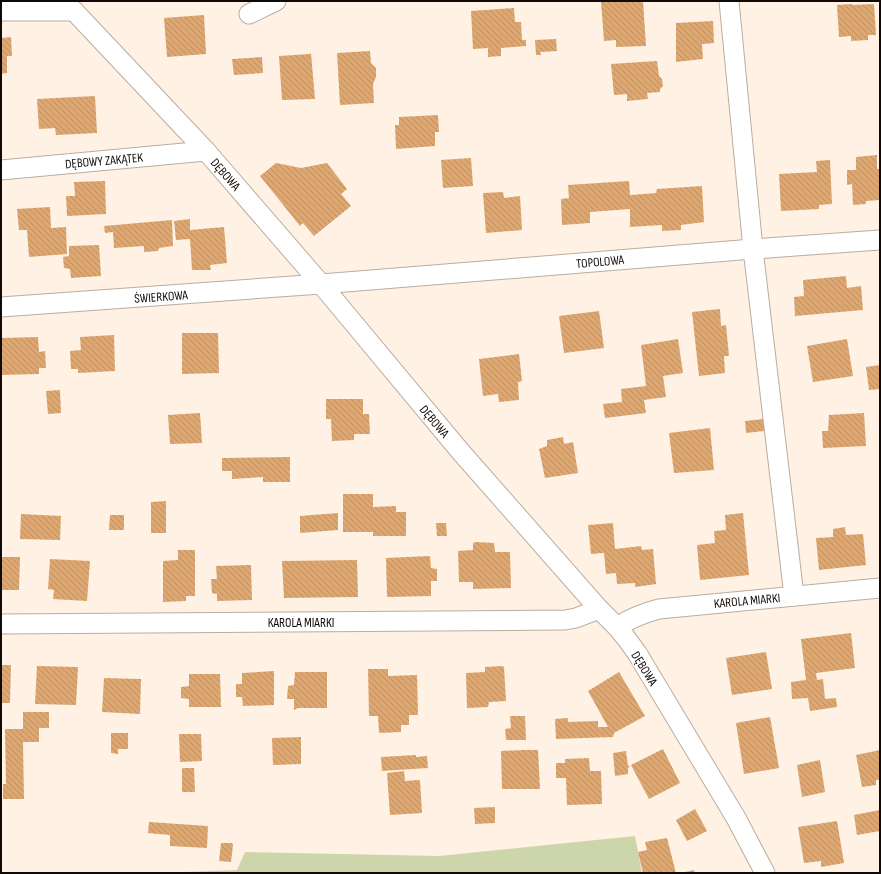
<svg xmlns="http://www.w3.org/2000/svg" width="881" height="874" font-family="'Sofia Sans Condensed',sans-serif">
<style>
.park{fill:#cdd6aa}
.building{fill:url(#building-back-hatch)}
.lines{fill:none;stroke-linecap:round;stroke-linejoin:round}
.street-casing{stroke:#baada1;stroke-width:21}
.street{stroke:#fff;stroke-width:19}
.labels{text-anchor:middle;stroke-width:3;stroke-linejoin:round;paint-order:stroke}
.street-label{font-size:13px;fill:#0f0a07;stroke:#fff}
</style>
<defs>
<pattern id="building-back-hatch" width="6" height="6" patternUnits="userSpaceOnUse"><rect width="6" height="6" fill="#dfa770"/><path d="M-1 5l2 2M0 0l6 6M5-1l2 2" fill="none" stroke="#be8e60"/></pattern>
</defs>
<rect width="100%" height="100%" fill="#fff1e4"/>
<!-- park -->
<polygon class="park" points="635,836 642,873 157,873 237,870 245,852 439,856"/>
<!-- building -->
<g class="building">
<polygon points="615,1 643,1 646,46 616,47 616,40 604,41 601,2"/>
<polygon points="852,4 852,5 874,4 876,35 868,35 868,40 851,41 851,36 839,37 837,5"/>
<polygon points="514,8 515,22 521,22 522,40 526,40 526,46 501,48 501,56 488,57 488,48 473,49 471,11"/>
<polygon points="204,15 206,54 167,57 164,18"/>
<polygon points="713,21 714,43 702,44 703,59 676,62 676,23"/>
<polygon points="11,37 12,56 7,56 7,73 1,74 1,38"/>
<polygon points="556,39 557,51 540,52 541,55 536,55 535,40"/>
<polygon points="370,51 371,63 376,68 376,77 373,84 374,103 340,105 337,53"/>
<polygon points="311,53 315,99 282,100 279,56 310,54"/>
<polygon points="262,57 263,73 234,75 232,59"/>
<polygon points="657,61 659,76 662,79 663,86 660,89 660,92 647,93 648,99 627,101 627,94 614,95 611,64"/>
<polygon points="95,96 97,133 56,135 55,128 39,129 37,99"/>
<polygon points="438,115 439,132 435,132 435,146 396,149 395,125 399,125 399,117"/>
<polygon points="877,155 877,169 880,169 880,200 866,201 866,204 853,205 852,184 847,185 847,170 856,170 856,157"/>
<polygon points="471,158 473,186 443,188 441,160"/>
<polygon points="830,160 832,204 819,205 819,209 781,211 779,174 817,172 816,161"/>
<polygon points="276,163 301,168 327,163 347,189 341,194 351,206 314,236 303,223 300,226 260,176"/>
<polygon points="105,181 106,214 67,216 66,196 75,196 74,182"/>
<polygon points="629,181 630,195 656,193 657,189 702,186 704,222 681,225 681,230 662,231 662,225 629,227 630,226 630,209 590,212 590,223 562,225 561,199 569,198 568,185"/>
<polygon points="503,192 504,198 520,196 522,230 486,233 483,193"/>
<polygon points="50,207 51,228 66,227 67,254 29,257 27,230 19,230 17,209"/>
<polygon points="190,219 190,230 224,227 227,263 210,265 211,270 192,270 190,239 176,240 174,221"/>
<polygon points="172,220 173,246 159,248 158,251 144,252 144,246 114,248 113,232 105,233 104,226"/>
<polygon points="99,245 101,276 71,278 70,269 64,268 63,257 69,256 69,246"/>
<polygon points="846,276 847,288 861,286 863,310 795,316 794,297 804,296 803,280"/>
<polygon points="720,309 721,326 726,325 729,356 724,356 725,373 699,376 692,312"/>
<polygon points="599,311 604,348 564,353 559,316"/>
<polygon points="182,333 218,333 219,373 182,374"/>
<polygon points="114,335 115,371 78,373 78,369 71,369 70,351 81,350 80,337"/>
<polygon points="38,337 39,352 45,351 46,368 39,368 39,374 1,375 1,338"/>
<polygon points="678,339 683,373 663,376 666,397 644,400 646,413 605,418 603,404 622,402 621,389 646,386 641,345"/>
<polygon points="847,339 853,376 813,382 807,346"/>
<polygon points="519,354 522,381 518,382 519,400 499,402 498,394 483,396 479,359"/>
<polygon points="880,365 880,389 869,390 866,367"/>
<polygon points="60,390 61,413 48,414 46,391"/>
<polygon points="326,399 363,399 363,414 369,414 370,434 354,434 354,440 332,441 331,419 326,419"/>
<polygon points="200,413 202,443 170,444 168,415"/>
<polygon points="864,413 866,446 823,448 822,431 828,431 829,415"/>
<polygon points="763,419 765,431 746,433 745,421"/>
<polygon points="710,428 714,470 674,473 669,433"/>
<polygon points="563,437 564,444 573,442 578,473 545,478 539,449 547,446 547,440"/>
<polygon points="290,457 290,482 263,482 263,477 232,479 232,471 222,471 222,458"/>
<polygon points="343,494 373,494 373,507 396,506 396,512 406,512 406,536 373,536 373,532 343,532"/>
<polygon points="166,501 166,533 151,533 151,502"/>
<polygon points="338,513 338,530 300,533 300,516"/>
<polygon points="743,513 749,575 700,580 697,545 715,543 714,531 726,530 725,515"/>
<polygon points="21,514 61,516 60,540 20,539"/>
<polygon points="110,515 124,515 124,530 109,530"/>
<polygon points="436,523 446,523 447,536 437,536"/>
<polygon points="613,523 615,549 641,546 642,550 653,549 656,584 635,587 635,583 617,584 616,573 606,574 604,553 591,554 588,525"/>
<polygon points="845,527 846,535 863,534 866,565 819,570 816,538 833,537 833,529"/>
<polygon points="476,542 494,543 495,552 510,552 511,588 473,589 473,582 459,582 458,551 473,550 473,543"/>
<polygon points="178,550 195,550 195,596 186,596 186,601 163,602 163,561 178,560"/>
<polygon points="430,556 431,568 437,569 437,581 431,581 431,596 387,597 386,558"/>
<polygon points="1,557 20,557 19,590 1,590"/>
<polygon points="50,559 90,561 87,601 53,599 54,590 48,589"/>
<polygon points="357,560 358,597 284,598 282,561"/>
<polygon points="251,565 252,600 217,601 217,594 212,593 211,579 217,579 216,566"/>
<polygon points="851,633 855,668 816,673 817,680 823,679 825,699 836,698 837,707 810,711 808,698 792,699 791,682 806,680 801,639"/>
<polygon points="766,652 772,689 732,695 726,658"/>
<polygon points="1,665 11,665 10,703 1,703"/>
<polygon points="37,666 78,667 76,705 35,704"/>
<polygon points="502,666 504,667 506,701 489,702 488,707 467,708 466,673 485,672 485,667"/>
<polygon points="368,669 388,669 388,676 417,675 418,715 409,715 409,725 401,725 401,732 379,733 378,716 369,716"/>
<polygon points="274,671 274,705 243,706 242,697 236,697 236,684 242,684 242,673"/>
<polygon points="295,672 327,672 327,708 298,708 294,710 294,699 287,699 288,686 294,685"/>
<polygon points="619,672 645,716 614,733 613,737 556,739 555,719 568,718 568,722 598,721 598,727 608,727 588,691"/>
<polygon points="189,674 220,674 221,707 189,707 189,699 181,698 181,687 189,686"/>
<polygon points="104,678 141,679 140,714 102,712"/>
<polygon points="23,712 49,712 49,728 39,728 39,742 23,742 24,799 3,799 3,784 6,784 5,729 23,729"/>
<polygon points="510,716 525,716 526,740 506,740 505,729 511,728"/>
<polygon points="770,717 779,768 744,774 736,723"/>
<polygon points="111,733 128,733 128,749 118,749 118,754 111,753"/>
<polygon points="179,734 201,734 202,761 180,762"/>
<polygon points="301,737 301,764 273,765 272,738"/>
<polygon points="663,749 680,783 649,799 632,767 631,765"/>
<polygon points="524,750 538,750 540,789 502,789 501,751"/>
<polygon points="880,750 880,780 876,780 876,785 862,787 856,755"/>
<polygon points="626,751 628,766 630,766 628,768 628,774 615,776 613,753"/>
<polygon points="416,755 416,757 427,756 428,768 382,771 381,757"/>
<polygon points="589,758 590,771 601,771 602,804 567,805 566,778 556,778 556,763 565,763 565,759"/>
<polygon points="820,760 825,792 802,797 797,765"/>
<polygon points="182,768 194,768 195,792 182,792"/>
<polygon points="404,771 405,780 404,781 420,780 422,813 390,815 387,773"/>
<polygon points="495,807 495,823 475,824 474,808"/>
<polygon points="695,809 707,831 687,841 676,820"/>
<polygon points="880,810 880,831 857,835 854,815"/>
<polygon points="837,821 844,863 821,867 821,861 804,863 798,827"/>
<polygon points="149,822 208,826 207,848 170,846 170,835 148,833"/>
<polygon points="667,838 676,873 643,873 638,852 647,850 645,842"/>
<polygon points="221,843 232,843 233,845 231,862 219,861"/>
<polygon points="694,870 695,873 685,873 685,872"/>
</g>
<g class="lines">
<!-- street casing -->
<g class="street-casing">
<g id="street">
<polyline points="63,1 74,11 206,151 321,284 460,451 599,609 617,627 626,638 637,653 736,818 765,873"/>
<polyline points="729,1 753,249 794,596"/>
<polyline points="1,11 74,11"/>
<polyline points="249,14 276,1"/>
<polyline points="1,170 206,151"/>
<polyline points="1,307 321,284 753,249 880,240"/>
<polyline points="1,624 565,620 576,618 599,609"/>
<path d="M 617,627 C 631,618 643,613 659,609 L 880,588"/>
</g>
</g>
<!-- street -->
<use href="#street" class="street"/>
</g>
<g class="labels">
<!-- street labels -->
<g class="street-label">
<text transform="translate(104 160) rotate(-5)" y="5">DĘBOWY ZAKĄTEK</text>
<text transform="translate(226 174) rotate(49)" y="5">DĘBOWA</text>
<text transform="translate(600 261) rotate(-5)" y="5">TOPOLOWA</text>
<text transform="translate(161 296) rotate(-4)" y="5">ŚWIERKOWA</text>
<text transform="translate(435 421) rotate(50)" y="5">DĘBOWA</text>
<text transform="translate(747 600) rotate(-5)" y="5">KAROLA MIARKI</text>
<text x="301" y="627">KAROLA MIARKI</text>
<text transform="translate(645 668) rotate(58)" y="5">DĘBOWA</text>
</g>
</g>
<!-- border -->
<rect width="881" height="874" fill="none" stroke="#0f0a07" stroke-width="4"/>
</svg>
